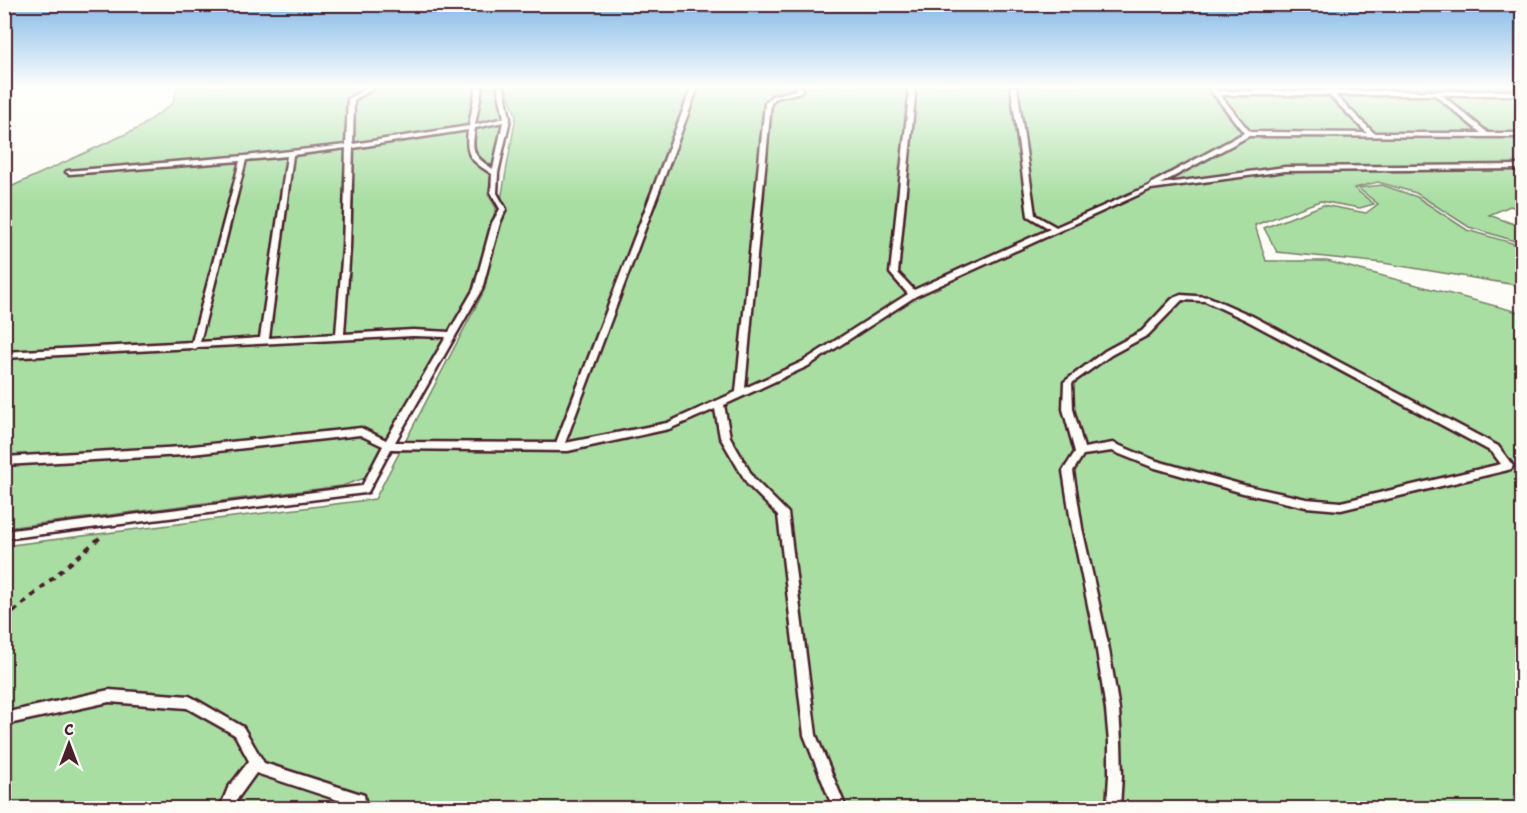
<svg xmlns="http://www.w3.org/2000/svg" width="1527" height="813" font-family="'Shantell Sans',sans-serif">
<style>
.green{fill:#a8dea2;stroke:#797e66;stroke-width:1.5}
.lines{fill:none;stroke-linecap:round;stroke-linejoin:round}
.service-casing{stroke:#4a1f2b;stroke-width:5}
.path{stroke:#4a1f2b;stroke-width:4;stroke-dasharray:6 6;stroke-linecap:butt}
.service{fill:#fdfcf7;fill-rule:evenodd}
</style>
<rect width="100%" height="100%" fill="#fdfcf7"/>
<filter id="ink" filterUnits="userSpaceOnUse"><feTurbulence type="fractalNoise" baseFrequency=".0167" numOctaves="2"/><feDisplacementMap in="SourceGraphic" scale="12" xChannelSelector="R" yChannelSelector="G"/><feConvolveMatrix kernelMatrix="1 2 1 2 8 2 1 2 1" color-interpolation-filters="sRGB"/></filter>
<g filter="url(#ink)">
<!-- green -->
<g class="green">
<polygon points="177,87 496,87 502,117 488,194 496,208 472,289 365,478 342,486 5,528 4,190 139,128 173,103"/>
<polygon points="506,87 1522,87 1522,210 1510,206 1489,215 1522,227 1515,241 1469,227 1416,193 1378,182 1354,188 1374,204 1360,208 1320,201 1255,225 1266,261 1327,261 1522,313 1522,808 5,808 4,546 375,499 485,289 516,116"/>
<polygon points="1382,185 1417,197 1467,230 1515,244 1522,236 1522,286 1383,263 1277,252 1264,228 1323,205 1366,213 1378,204 1358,188"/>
</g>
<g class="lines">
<!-- service casing -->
<g class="service-casing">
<g id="service">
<path d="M 368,87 L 375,87 L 354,100 L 353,144 L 469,126 L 476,87 L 482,87 L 475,125 L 504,118 L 498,87 L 504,87 L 510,119 L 498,173 L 497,193 L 506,209 L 500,223 L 482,289 L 395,442 L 556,443 L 692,87 L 698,87 L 565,443 L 667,423 L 736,392 L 765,103 L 772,96 L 796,90 L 797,87 L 803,87 L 801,92 L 776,98 L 771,103 L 745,388 L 802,362 L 908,294 L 890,273 L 909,96 L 907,87 L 913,87 L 915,96 L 898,273 L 914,290 L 1050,229 L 1028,216 L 1011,87 L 1017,87 L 1035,215 L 1056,227 L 1151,185 L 1152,183 L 1244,133 L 1208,87 L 1214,87 L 1217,91 L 1325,91 L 1328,89 L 1332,91 L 1522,91 L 1522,95 L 1442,95 L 1488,133 L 1522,133 L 1522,137 L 1249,136 L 1160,184 L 1285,167 L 1522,165 L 1522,169 L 1285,171 L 1151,189 L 916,296 L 808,366 L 724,405 L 730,437 L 754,479 L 788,513 L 816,735 L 846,808 L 833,808 L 804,735 L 778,515 L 748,485 L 720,437 L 715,409 L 669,429 L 568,451 L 391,449 L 368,492 L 365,493 L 4,539 L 4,531 L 362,486 L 383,446 L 360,435 L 183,455 L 4,465 L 4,457 L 183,447 L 361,428 L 386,440 L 446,337 L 413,336 L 198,347 L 195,349 L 192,348 L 4,358 L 4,352 L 192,342 L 240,161 L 69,174 L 66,172 L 67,171 L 245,156 L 346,145 L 348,99 ZM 1220,95 L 1329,95 L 1367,133 L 1250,132 ZM 1335,95 L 1435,95 L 1481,133 L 1374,133 ZM 503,122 L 493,169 C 473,156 471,152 475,128 ZM 468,130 C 465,156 470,160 492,174 L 491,193 L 500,209 L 492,223 L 474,289 L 449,332 L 413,330 L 344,334 L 350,248 L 353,148 ZM 346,148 L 343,248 L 336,334 L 269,338 L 293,155 ZM 287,156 L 260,338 L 200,342 L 246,160 Z"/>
<path d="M 1181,295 L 1209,297 L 1252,316 L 1498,446 L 1513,466 L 1511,469 L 1508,470 L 1341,510 L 1306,507 L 1243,493 L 1152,467 L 1112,451 L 1083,455 L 1073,471 L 1082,528 L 1108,644 L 1119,710 L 1121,742 L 1122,775 L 1120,808 L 1107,808 L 1109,775 L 1109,742 L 1106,710 L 1096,644 L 1072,528 L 1063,471 L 1075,452 L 1063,409 L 1064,382 L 1105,351 L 1142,331 L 1173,298 ZM 1182,300 L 1205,301 L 1246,320 L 1492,452 L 1501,464 L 1341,502 L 1306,499 L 1243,485 L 1157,461 L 1113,443 L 1084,448 L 1073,409 L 1072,383 L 1111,355 L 1148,335 Z"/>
<polygon points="109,690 189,696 193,698 243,727 264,763 364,795 366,808 354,808 353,805 256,773 238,798 233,808 220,808 228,788 249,761 235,735 187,708 109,702 4,725 4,713"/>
</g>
</g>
<!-- path -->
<polyline class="path" points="4,620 103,535"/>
<!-- service -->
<use href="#service" class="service"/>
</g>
</g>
<!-- sky -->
<linearGradient id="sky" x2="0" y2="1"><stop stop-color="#83bae8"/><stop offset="0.43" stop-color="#fefefb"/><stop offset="1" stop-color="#fefefb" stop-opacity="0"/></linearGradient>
<rect width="1527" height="201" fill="url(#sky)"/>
<!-- margin -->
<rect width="1527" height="813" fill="none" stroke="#fdfcf7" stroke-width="24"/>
<rect x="12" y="12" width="1503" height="789" fill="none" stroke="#4a1f2b" stroke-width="2" filter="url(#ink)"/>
<!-- north arrow -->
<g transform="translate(69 744)" stroke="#fdfcf7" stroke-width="4.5" paint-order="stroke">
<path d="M0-4.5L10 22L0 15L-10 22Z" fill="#4a1f2b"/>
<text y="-9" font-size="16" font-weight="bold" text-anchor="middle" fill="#4a1f2b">С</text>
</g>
</svg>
